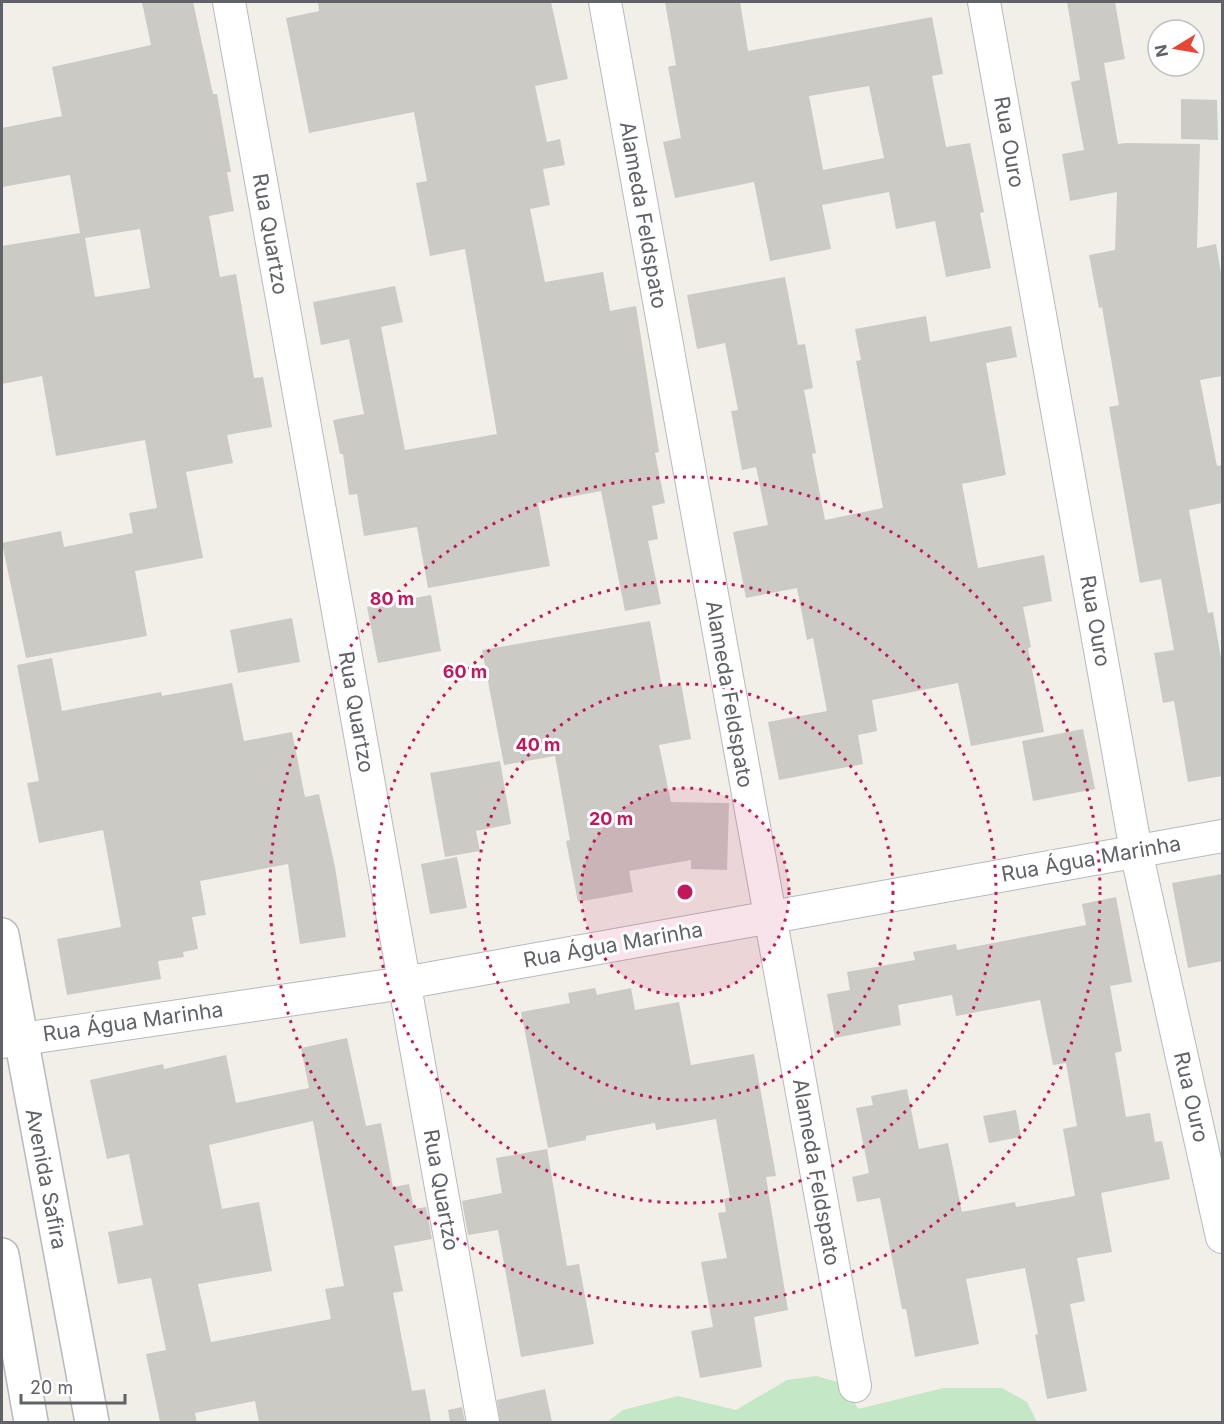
<svg xmlns="http://www.w3.org/2000/svg" width="1224" height="1424" font-family="Inter,sans-serif">
<style>
.green{fill:#c4e8c5}
.building{fill:#cccac4;fill-rule:evenodd}
.lines{fill:none;stroke-linecap:round;stroke-linejoin:round}
.minor-casing{stroke:#b8b9be;stroke-width:34}
.tertiary-casing{stroke:#b8b9be;stroke-width:36}
.minor{stroke:#fff;stroke-width:32}
.tertiary{stroke:#fff;stroke-width:33}
.ring{fill:none;stroke:#c2185b;stroke-width:3;stroke-dasharray:3 6}
.labels{text-anchor:middle;stroke-width:6;stroke-linejoin:round;paint-order:stroke}
.street-label{font-size:21px;fill:#5f6267;stroke:#fff}
.centre{fill:#c2185b;stroke:#fff;stroke-width:3}
.ring-label{font-size:18px;text-anchor:middle;font-weight:bold;fill:#c2185b;stroke:#fff;stroke-width:6;stroke-linejoin:round;paint-order:stroke}
</style>
<rect width="100%" height="100%" fill="#f1efe7"/>
<!-- green -->
<polygon class="green" points="816,1376 845,1384 858,1409 944,1388 1002,1388 1027,1402 1037,1422 607,1422 623,1410 678,1396 736,1410 787,1380"/>
<!-- building -->
<g class="building">
<path d="M 142,2 L 193,2 L 213,94 L 217,94 L 231,172 L 227,172 L 234,211 L 209,216 L 220,277 L 236,274 L 254,378 L 263,377 L 272,427 L 227,435 L 233,463 L 186,472 L 203,558 L 135,571 L 147,636 L 26,658 L 2,543 L 61,531 L 64,547 L 133,533 L 129,513 L 157,508 L 145,440 L 56,456 L 42,376 L 2,384 L 2,246 L 80,233 L 70,175 L 2,187 L 2,128 L 62,116 L 52,67 L 151,45 ZM 140,229 L 150,288 L 95,297 L 85,238 Z"/>
<polygon points="318,2 551,2 568,79 535,86 547,142 560,139 565,165 543,169 550,205 530,209 545,282 603,272 610,311 636,306 659,452 655,453 665,503 652,506 658,539 648,541 661,604 625,611 601,491 538,503 550,566 428,588 417,527 364,536 357,494 349,495 343,454 340,454 333,420 364,414 349,339 321,345 313,302 395,286 403,322 381,327 405,450 497,434 465,249 430,256 416,183 427,181 414,112 309,133 286,18 319,11"/>
<path d="M 665,2 L 740,2 L 748,51 L 932,17 L 943,74 L 932,76 L 946,147 L 970,143 L 984,212 L 980,213 L 991,268 L 946,277 L 935,221 L 896,229 L 889,192 L 822,205 L 831,249 L 770,261 L 754,182 L 675,198 L 663,142 L 681,138 L 668,67 L 676,65 ZM 869,86 L 884,158 L 823,170 L 809,96 Z"/>
<polygon points="1067,2 1115,2 1125,59 1104,63 1118,144 1127,143 1200,144 1197,248 1216,244 1222,279 1222,376 1200,380 1217,466 1222,465 1222,503 1189,510 1208,613 1213,612 1222,664 1222,776 1188,782 1174,701 1163,703 1154,653 1174,650 1161,579 1140,583 1109,407 1119,405 1102,307 1099,308 1089,255 1115,250 1117,192 1070,201 1062,154 1084,150 1071,82 1080,80"/>
<polygon points="1181,99 1217,100 1218,140 1181,139"/>
<polygon points="785,277 798,345 805,344 813,388 804,390 816,453 812,454 825,520 883,508 856,361 861,360 855,329 926,316 930,342 1011,326 1017,357 986,363 1006,475 962,484 978,568 1044,555 1052,601 1023,607 1031,647 1028,648 1044,732 971,746 958,683 872,700 877,731 858,735 863,764 779,780 768,722 827,711 813,638 807,640 797,588 746,598 733,532 768,525 756,467 742,470 731,411 738,410 725,343 697,349 687,295"/>
<polygon points="431,595 441,651 378,663 367,607"/>
<polygon points="292,618 300,662 238,673 230,630"/>
<polygon points="650,621 662,687 681,683 691,739 659,745 671,802 729,803 727,870 691,869 691,860 629,871 633,892 578,902 566,841 570,840 555,756 504,765 482,650"/>
<polygon points="52,658 62,711 161,692 162,696 232,683 244,741 292,732 305,797 319,794 335,867 346,937 300,944 288,864 200,881 206,915 192,917 198,949 183,952 184,957 158,961 161,979 67,995 57,939 121,927 103,830 39,843 27,783 39,781 17,665"/>
<polygon points="1083,729 1095,789 1033,801 1022,741"/>
<polygon points="500,761 511,824 476,831 480,851 445,857 430,773"/>
<polygon points="457,857 467,908 430,914 421,864"/>
<polygon points="1222,874 1222,961 1188,968 1172,883"/>
<polygon points="1116,897 1132,982 1110,986 1122,1051 1115,1053 1126,1117 1150,1113 1155,1142 1162,1141 1170,1179 1101,1193 1112,1252 1077,1258 1085,1301 1070,1304 1087,1391 1047,1399 1035,1335 1038,1334 1025,1268 966,1279 979,1344 915,1357 906,1309 902,1309 880,1198 857,1202 852,1177 869,1173 856,1108 873,1105 871,1096 907,1089 919,1149 948,1143 962,1212 1015,1202 1016,1207 1075,1196 1063,1129 1077,1126 1066,1063 1053,1065 1040,1000 956,1016 952,995 898,1005 901,1025 835,1038 827,994 850,990 847,972 915,960 913,952 956,944 957,950 1086,925 1082,904"/>
<polygon points="595,988 597,995 631,988 635,1010 679,1002 691,1065 754,1054 776,1176 766,1177 788,1310 754,1317 762,1367 700,1378 691,1331 713,1327 701,1262 727,1258 718,1213 726,1212 724,1199 730,1197 716,1119 656,1130 655,1123 586,1136 586,1140 548,1148 521,1012 570,1003 568,993"/>
<path d="M 347,1038 L 366,1126 L 381,1123 L 393,1187 L 409,1184 L 414,1209 L 426,1207 L 432,1239 L 394,1246 L 403,1291 L 393,1293 L 412,1391 L 425,1389 L 431,1422 L 259,1422 L 255,1401 L 195,1413 L 197,1422 L 160,1422 L 146,1354 L 166,1350 L 151,1278 L 118,1284 L 108,1232 L 143,1225 L 129,1154 L 107,1159 L 90,1080 L 163,1064 L 164,1069 L 226,1055 L 236,1103 L 309,1088 L 301,1048 ZM 313,1121 L 344,1286 L 325,1289 L 331,1319 L 211,1342 L 198,1284 L 272,1271 L 259,1202 L 222,1209 L 209,1145 Z"/>
<polygon points="1016,1110 1021,1137 989,1143 983,1116"/>
<polygon points="547,1149 567,1266 579,1264 594,1344 521,1357 498,1230 468,1235 462,1201 502,1193 496,1158"/>
<polygon points="545,1389 552,1422 500,1422 497,1400"/>
<polygon points="462,1407 465,1422 450,1422 448,1410"/>
</g>
<g class="lines">
<!-- minor casing -->
<g class="minor-casing">
<g id="minor">
<polyline points="229,2 483,1422"/>
<polyline points="605,2 855,1386"/>
<polyline points="984,2 1136,851 1222,1237"/>
<polyline points="2,1042 404,983 1222,836"/>
</g>
</g>
<!-- tertiary casing -->
<g class="tertiary-casing">
<g id="tertiary">
<polyline points="2,935 92,1422"/>
<polyline points="2,1255 31,1422"/>
</g>
</g>
<!-- minor -->
<use href="#minor" class="minor"/>
<!-- tertiary -->
<use href="#tertiary" class="tertiary"/>
</g>
<!-- distance rings -->
<circle cx="685" cy="892" r="104" fill="#c2185b" fill-opacity=".12"/>
<g class="ring">
<circle cx="685" cy="892" r="104"/>
<circle cx="685" cy="892" r="208"/>
<circle cx="685" cy="892" r="311"/>
<circle cx="685" cy="892" r="415"/>
</g>
<g class="labels">
<!-- street labels -->
<g class="street-label">
<text transform="translate(1009 142) rotate(80)" y="7">Rua Ouro</text>
<text transform="translate(643 215) rotate(80)" y="7">Alameda Feldspato</text>
<text transform="translate(270 234) rotate(80)" y="7">Rua Quartzo</text>
<text transform="translate(1095 621) rotate(80)" y="7">Rua Ouro</text>
<text transform="translate(729 694) rotate(80)" y="7">Alameda Feldspato</text>
<text transform="translate(356 712) rotate(80)" y="7">Rua Quartzo</text>
<text transform="translate(1091 859) rotate(-10)" y="7">Rua Água Marinha</text>
<text transform="translate(613 945) rotate(-10)" y="7">Rua Água Marinha</text>
<text transform="translate(133 1022) rotate(-8)" y="7">Rua Água Marinha</text>
<text transform="translate(1191 1097) rotate(77)" y="7">Rua Ouro</text>
<text transform="translate(816 1172) rotate(80)" y="7">Alameda Feldspato</text>
<text transform="translate(46 1179) rotate(79)" y="7">Avenida Safira</text>
<text transform="translate(441 1190) rotate(80)" y="7">Rua Quartzo</text>
</g>
</g>
<circle cx="685" cy="892" r="9" class="centre"/>
<g class="ring-label">
<text x="392" y="605">80 m</text>
<text x="465" y="678">60 m</text>
<text x="538" y="751">40 m</text>
<text x="611" y="825">20 m</text>
</g>
<!-- border -->
<rect width="1224" height="1424" fill="none" stroke="#5f6267" stroke-width="6"/>
<!-- north arrow -->
<g transform="translate(1176 48) rotate(259)"><circle r="28" fill="#ffffff" stroke="#bfc0c2" stroke-width="1.5"/>
<path d="M0-4.5L10 22L0 15L-10 22Z" fill="#e94535"/>
<text y="-9" font-size="16" font-weight="bold" text-anchor="middle" fill="#5f6267">N</text>
</g>
<!-- scale -->
<path d="M21 1394v9h104v-9" fill="none" stroke="#5f6267" stroke-width="3"/>
<text x="30" y="1394" font-size="18" fill="#5f6267" stroke="#ffffff" stroke-width="4.5" paint-order="stroke">20 m</text>
</svg>
